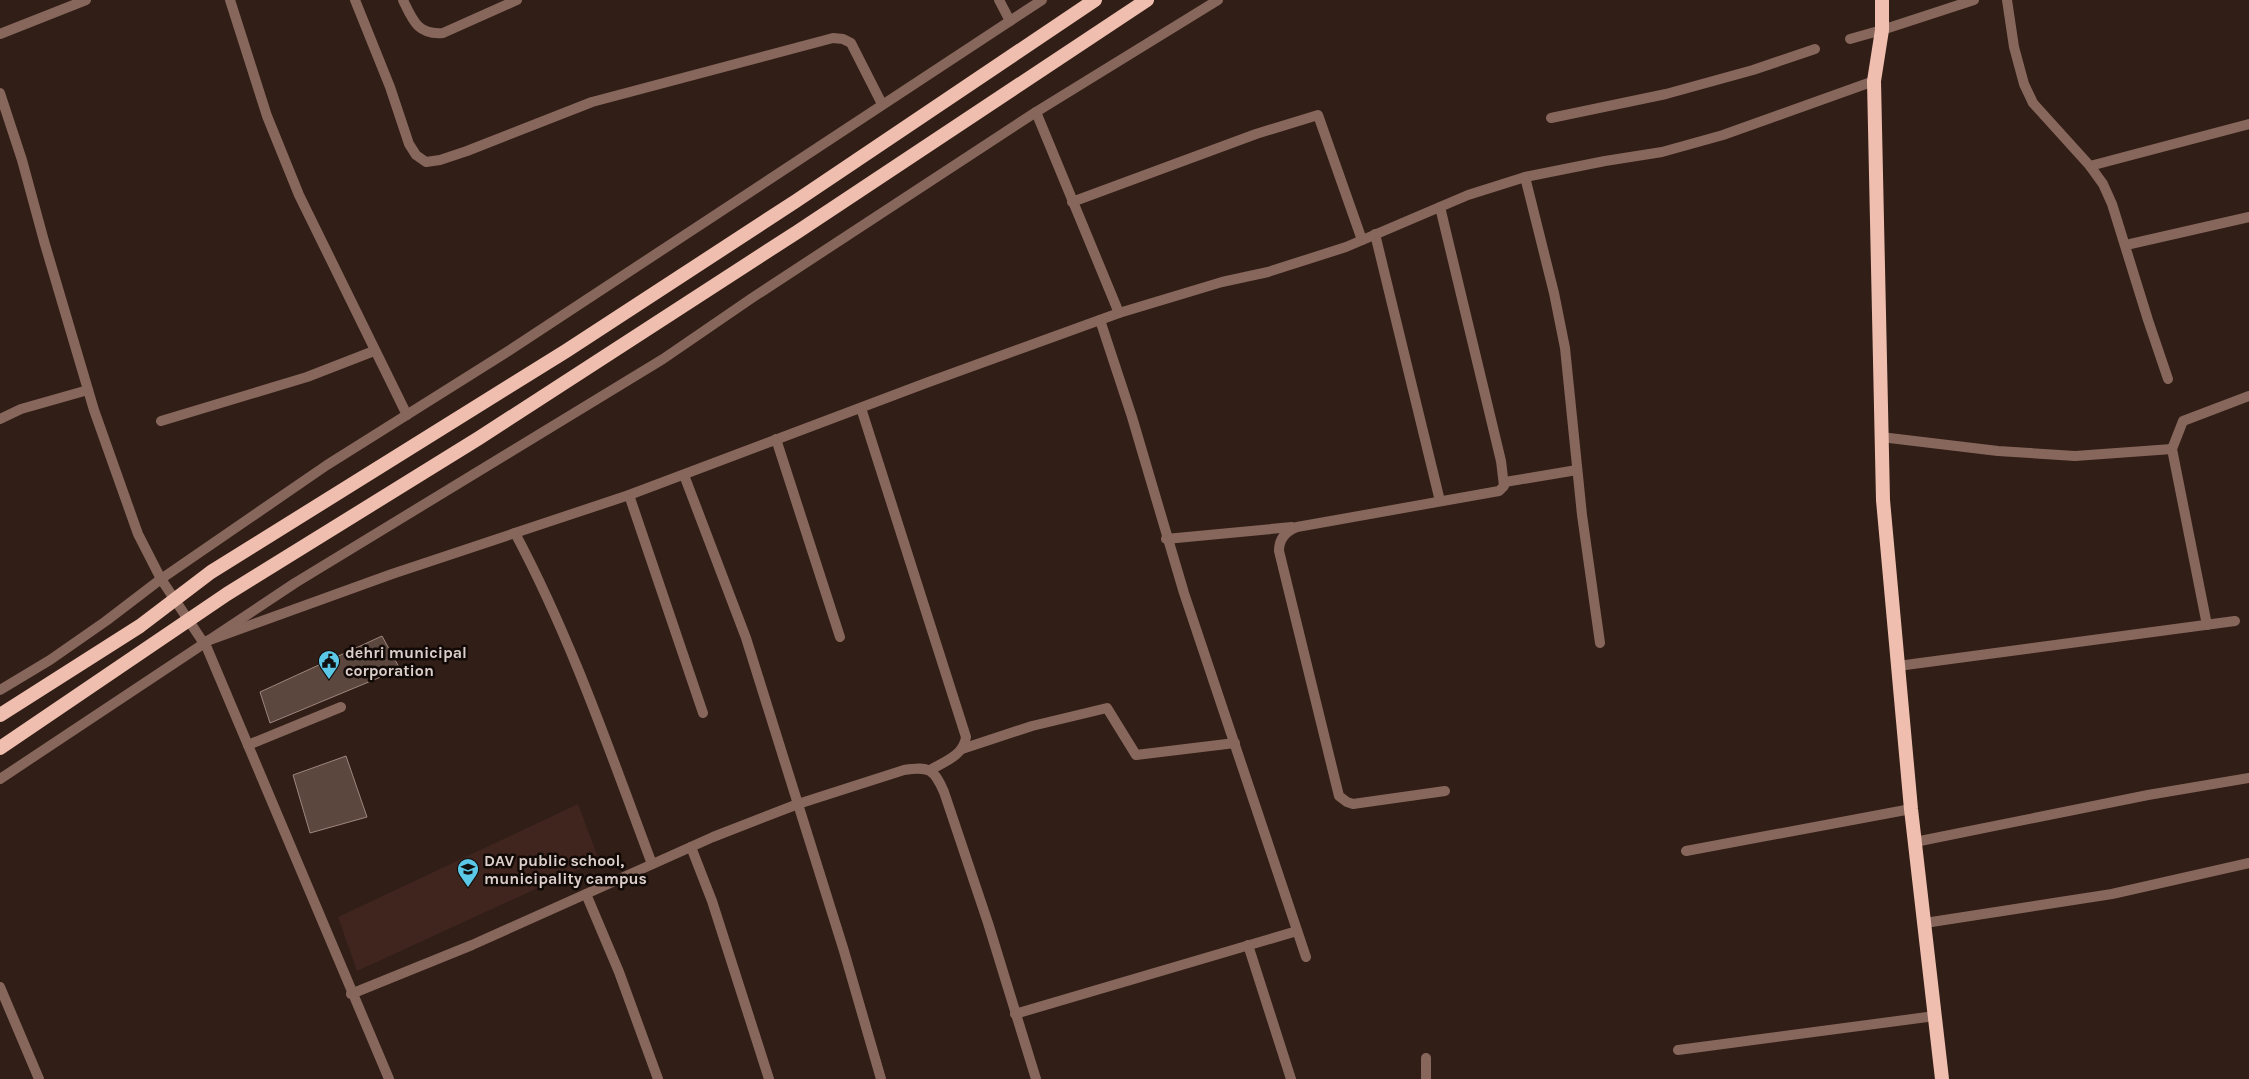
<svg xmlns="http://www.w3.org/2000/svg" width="2249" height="1079" font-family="Karla,sans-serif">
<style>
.built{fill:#3f251e}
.building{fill:#5c473f;stroke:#9f867e}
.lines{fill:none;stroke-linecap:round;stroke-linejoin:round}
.service{stroke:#87675c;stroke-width:10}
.minor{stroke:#87675c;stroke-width:10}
.trunk{stroke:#f0beae;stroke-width:14}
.labels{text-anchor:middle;stroke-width:5;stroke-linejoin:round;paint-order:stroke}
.poi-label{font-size:16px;font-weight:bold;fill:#dcceca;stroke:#120a07;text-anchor:start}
</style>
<rect width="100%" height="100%" fill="#311e17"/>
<!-- built -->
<polygon class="built" points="578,804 599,860 357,971 338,917"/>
<!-- building -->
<g class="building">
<polygon points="382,636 400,669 270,723 260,692"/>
<polygon points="346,756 367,817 310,833 293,775"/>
</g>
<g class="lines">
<!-- service -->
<g class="service">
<polyline points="1850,39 1882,30"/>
<polyline points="1551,118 1666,94 1753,70 1815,49"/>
<polyline points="248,745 341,707"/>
<polyline points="1686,851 1911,809"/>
</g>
<!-- minor -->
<g class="minor">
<polyline points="230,0 267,116 299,195 407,415"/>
<polyline points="355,0 390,87 409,144 416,155 426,162 440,160 467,151 592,102 833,38 843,39 851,43 882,104"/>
<path d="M 403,0 C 413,21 418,35 443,33 L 517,0"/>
<polyline points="999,0 1010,21"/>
<polyline points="2007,0 2014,47 2024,84 2033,103 2090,166 2103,184 2112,204 2148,320 2168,379"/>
<polyline points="1882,30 1974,0"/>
<polyline points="0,34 86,0"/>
<polyline points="0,93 22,160 44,241 94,410 138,534 161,579 207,648 389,1079"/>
<polyline points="1036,112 1119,313"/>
<polyline points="2090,166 2249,124"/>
<polyline points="1525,177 1554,293 1565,348 1582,515 1600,643"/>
<polyline points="1072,202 1256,134 1318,115 1362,240"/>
<path d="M 1440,207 L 1501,461 L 1504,486 L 1499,491 L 1297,527 C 1286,531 1279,538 1279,551 L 1339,796 L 1347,802 L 1353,804 L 1445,791"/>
<polyline points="1375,234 1440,501"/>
<polyline points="2126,245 2249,217"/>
<polyline points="1100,320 1132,417 1184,593 1306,957"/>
<path d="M 861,408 L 966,737 C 964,755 944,762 930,770"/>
<polyline points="0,419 21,409 88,390"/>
<polyline points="161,421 307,377 374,351"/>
<polyline points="1881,437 1998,451 2075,456 2172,449"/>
<polyline points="776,439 840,637"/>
<polyline points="684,475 746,638 844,951 881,1079"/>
<polyline points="1505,482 1577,470"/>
<polyline points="629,495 703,713"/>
<path d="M 515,533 C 571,638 610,752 652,864"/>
<polyline points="1166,539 1292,527"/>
<polyline points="2207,625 2172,449 2183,421 2249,396"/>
<polyline points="204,642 392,574 629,495 926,383 1119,313 1222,282 1268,272 1346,247 1468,195 1525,177 1605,161 1662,152 1723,135 1874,81"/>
<polyline points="1898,666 2235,621"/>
<polyline points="0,690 50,660 106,621 161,579 327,465 510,350 1042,0"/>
<polyline points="962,749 1032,726 1107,708 1136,755 1235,743"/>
<polyline points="0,779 295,583 663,359 752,298 1036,112 1218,0"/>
<polyline points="1915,842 2148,795 2249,778"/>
<polyline points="691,847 712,901 769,1079"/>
<polyline points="586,894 619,972 658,1079"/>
<polyline points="1925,923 2112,894 2249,863"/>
<polyline points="1248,945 1291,1079"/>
<polyline points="0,987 39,1079"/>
<path d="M 351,994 L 472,945 L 713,837 L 798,804 L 904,770 C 929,766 934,769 944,792 L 988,923 L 1036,1079"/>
<polyline points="1015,1014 1297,931"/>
<polyline points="1678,1050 1935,1016"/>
<polyline points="1426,1058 1426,1079"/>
</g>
<!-- trunk -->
<g class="trunk">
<polyline points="1882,0 1882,30 1874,81 1883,500 1911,809 1942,1079"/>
<polyline points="0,715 140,626 211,572 566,351 796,201 1095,0"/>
<polyline points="0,748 227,594 479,438 797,232 1147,0"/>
</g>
</g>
<!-- icons -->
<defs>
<g id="civic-pin" transform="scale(1.125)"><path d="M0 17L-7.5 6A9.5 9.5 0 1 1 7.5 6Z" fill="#5bc8e7" stroke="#120a07"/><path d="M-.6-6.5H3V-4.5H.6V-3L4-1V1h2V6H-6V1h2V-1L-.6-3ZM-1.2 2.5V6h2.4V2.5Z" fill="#111"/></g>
<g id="school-pin" transform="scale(1.125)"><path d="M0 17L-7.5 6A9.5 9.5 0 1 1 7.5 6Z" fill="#5bc8e7" stroke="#120a07"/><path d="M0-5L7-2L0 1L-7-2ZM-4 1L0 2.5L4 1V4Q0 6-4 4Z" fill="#111"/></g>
</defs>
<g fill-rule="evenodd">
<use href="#civic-pin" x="329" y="661"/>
<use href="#school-pin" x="468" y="869"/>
</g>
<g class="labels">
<!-- poi labels -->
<g class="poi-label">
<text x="345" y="658">dehri municipal<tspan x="345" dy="18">corporation</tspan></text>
<text x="484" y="866">DAV public school,<tspan x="484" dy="18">municipality campus</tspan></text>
</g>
</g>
</svg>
